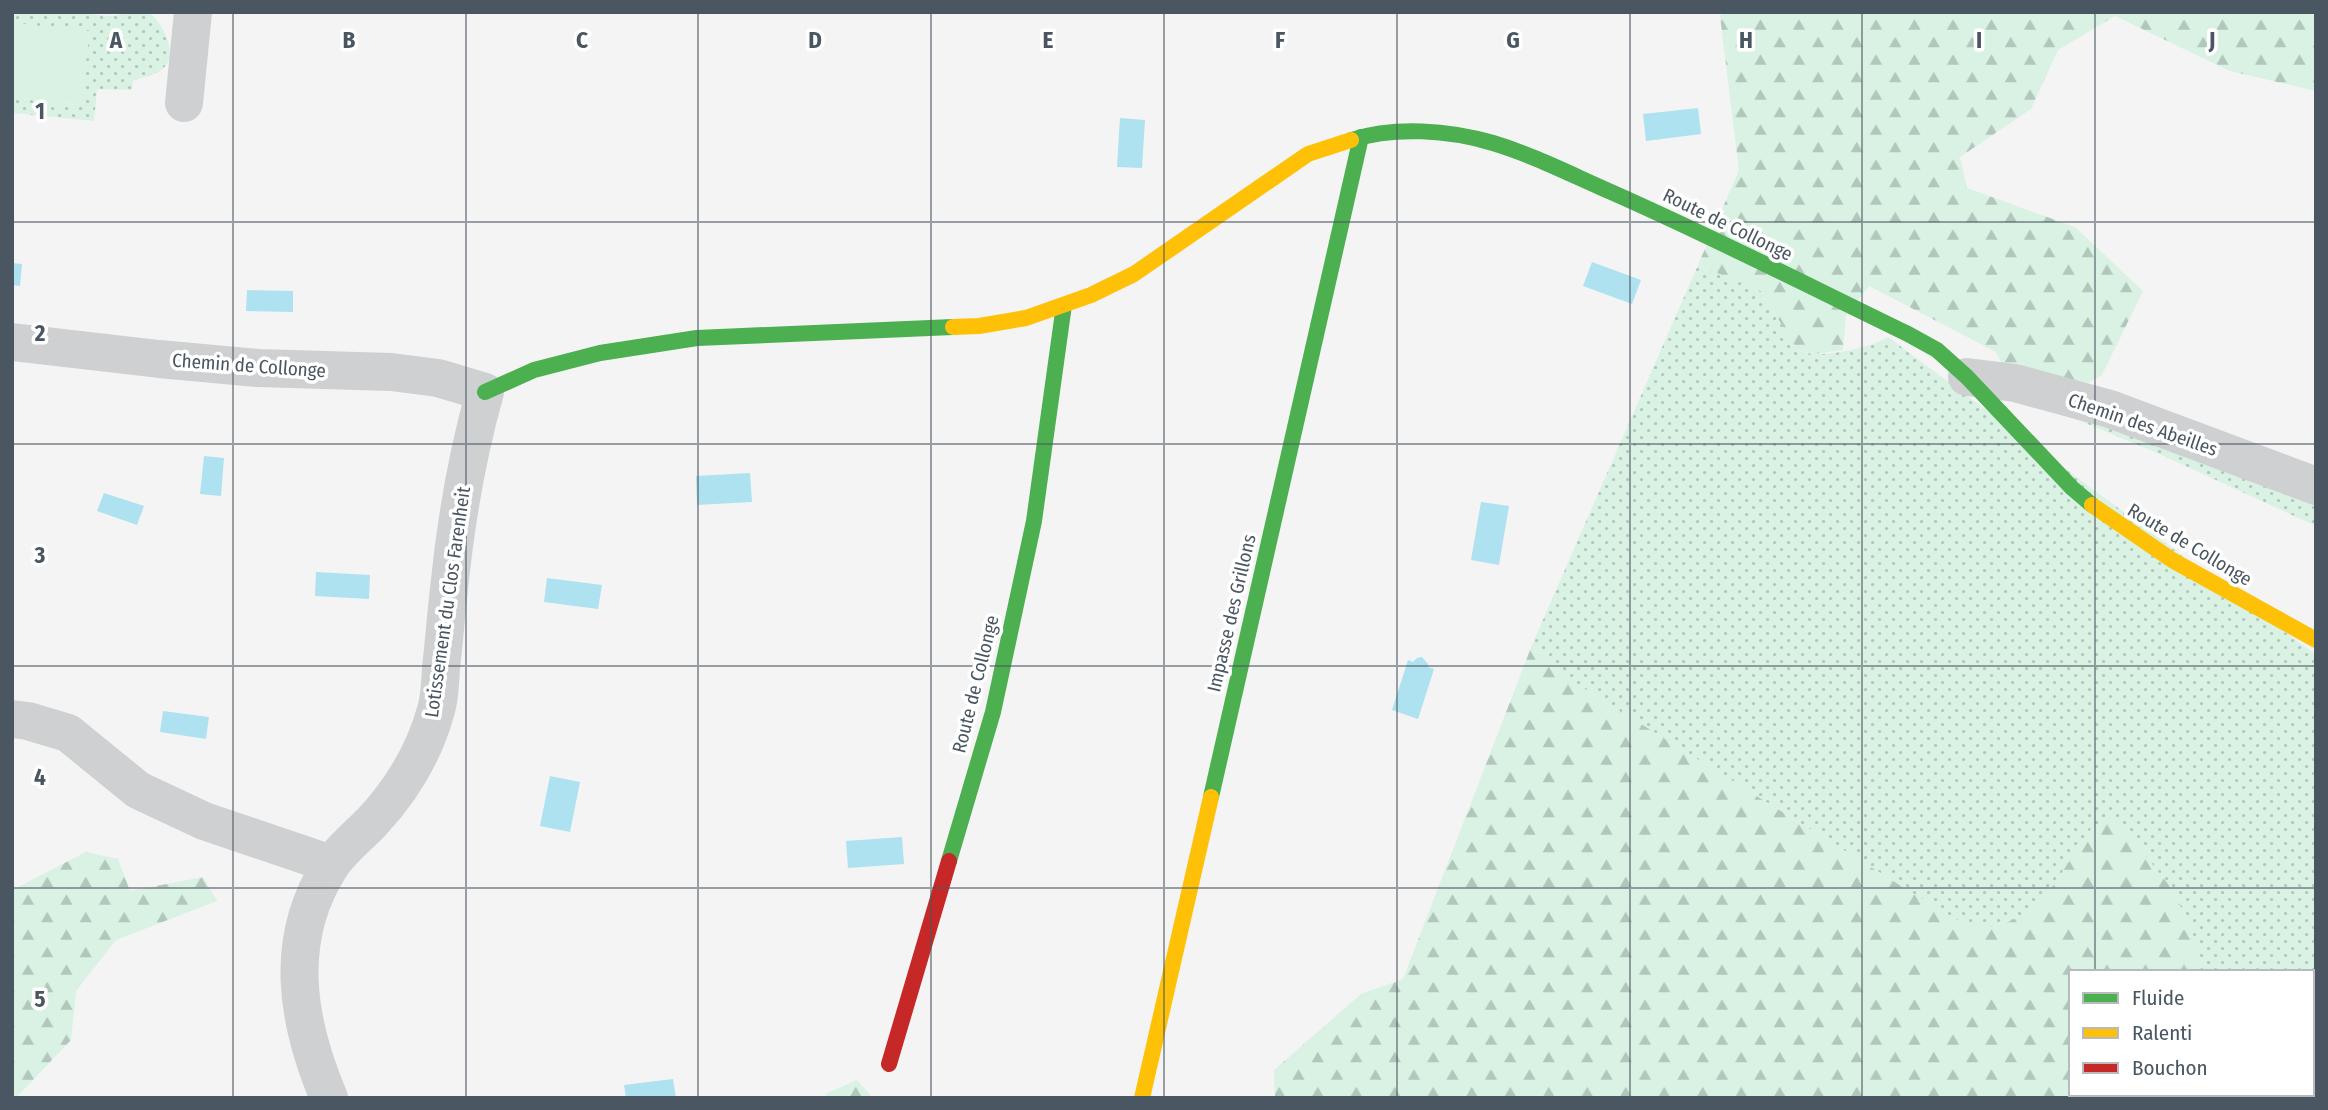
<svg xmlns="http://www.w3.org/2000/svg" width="2328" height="1110" font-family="'Fira Sans Condensed',sans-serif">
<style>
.grass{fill:url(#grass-dots)}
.forest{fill:url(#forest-firs)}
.pitch{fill:#d9f2e3}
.water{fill:#aee2f0}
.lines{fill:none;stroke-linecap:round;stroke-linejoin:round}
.street{stroke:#ced0d2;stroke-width:38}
.fast{stroke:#4caf50;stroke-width:16}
.slow{stroke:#ffc107;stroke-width:16}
.jam{stroke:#c62828;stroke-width:16}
.grid{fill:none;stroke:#4a5661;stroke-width:2;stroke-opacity:0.55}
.labels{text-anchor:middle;stroke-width:7;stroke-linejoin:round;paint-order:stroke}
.street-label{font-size:19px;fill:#4a5661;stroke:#fff}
.grid-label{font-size:23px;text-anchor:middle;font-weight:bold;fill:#4a5661;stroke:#fff;stroke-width:7;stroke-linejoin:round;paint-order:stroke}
</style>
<defs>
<pattern id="grass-dots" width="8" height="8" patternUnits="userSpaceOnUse" patternTransform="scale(1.75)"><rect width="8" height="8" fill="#d9f2e3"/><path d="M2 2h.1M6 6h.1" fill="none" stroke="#b2c7bb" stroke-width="1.8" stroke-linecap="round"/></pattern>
<pattern id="forest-firs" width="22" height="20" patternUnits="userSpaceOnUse" patternTransform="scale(1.75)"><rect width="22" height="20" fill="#d9f2e3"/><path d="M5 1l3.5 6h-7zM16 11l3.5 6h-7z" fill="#b2c7bb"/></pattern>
</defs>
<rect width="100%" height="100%" fill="#f4f4f4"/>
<!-- grass -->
<g class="grass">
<path d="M 12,12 C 34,12 56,11 78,12 C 89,13 100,16 110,16 C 122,16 136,8 148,13 C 157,17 161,26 165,34 C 179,65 161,75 133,80 L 132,90 L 97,89 L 94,121 L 12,113 L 12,98 L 81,105 L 89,32 L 12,23 Z"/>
<path d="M 1698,265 L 1761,291 L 1798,351 C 1804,352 1810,354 1815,354 C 1834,355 1872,347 1888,337 L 2316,655 L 2316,1056 L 2312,1054 L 2312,972 L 2201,972 L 2190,923 L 2092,828 L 2041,904 L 2008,922 L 1986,928 L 1954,919 L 1564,676 L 1532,645 Z"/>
<polygon points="2046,407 2316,499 2316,526 2153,451"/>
</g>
<!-- forest -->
<g class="forest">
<polygon points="1723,12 2316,12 2316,91 2230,71 2115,16 2058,50 2031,109 1960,157 1967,188 2075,227 2143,291 2102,375 2046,407 2019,396 1996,352 1869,286 1846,315 1843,350 1815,354 1798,351 1761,291 1698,265 1739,170 1720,16"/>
<polygon points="1532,645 1564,676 1954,919 1987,928 2008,922 2041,904 2092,827 2116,818 2168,884 2190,923 2201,972 2071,972 2071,1094 2312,1094 2312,1054 2316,1056 2316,1098 1275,1098 1274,1070 1361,994 1403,979"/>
<polygon points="86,852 118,859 130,891 203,877 217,901 116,940 76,991 71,1040 16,1098 12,1098 12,890"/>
<polygon points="857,1080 873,1098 827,1098 825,1094"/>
</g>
<!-- pitch -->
<polygon class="pitch" points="12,23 89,31 82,105 12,98"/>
<!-- water -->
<g class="water">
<polygon points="1698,108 1701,134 1646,141 1643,114"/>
<polygon points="1120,118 1145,120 1142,168 1117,167"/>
<polygon points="1592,262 1641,280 1632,304 1583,286"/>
<polygon points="12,263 22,264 20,286 12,285"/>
<polygon points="247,290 293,291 293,312 246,311"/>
<polygon points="204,456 224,458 221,496 200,494"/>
<polygon points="750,473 752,502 697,505 696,476"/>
<polygon points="104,493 144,506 137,525 97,511"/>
<polygon points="1481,502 1509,506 1499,565 1471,560"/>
<polygon points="316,572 370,575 369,599 315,596"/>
<polygon points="547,578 602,585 598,609 544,602"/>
<polygon points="1422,657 1428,664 1428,667 1434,669 1418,719 1392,710 1408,660 1413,662 1417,658"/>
<polygon points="163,711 209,717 206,739 160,732"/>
<polygon points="550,776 580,782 570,832 540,826"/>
<polygon points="902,837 904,864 848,868 846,841"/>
<polygon points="673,1079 676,1098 626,1098 624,1085"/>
</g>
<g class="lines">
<!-- street -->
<g class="street">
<polyline points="184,103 193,12"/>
<path d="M 12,342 L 159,359 L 258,368 L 391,372 L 438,378 L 485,392 C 466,459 456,519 449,589 C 446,615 444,642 441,668 C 440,682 440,697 436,710 C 424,754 402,790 371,823 C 358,836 341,850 331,865 C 283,939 296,1020 329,1098"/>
<polyline points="1967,377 2015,383 2110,409 2316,486"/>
<polyline points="12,719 28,721 68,733 138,790 204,821 331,864"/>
</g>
<!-- fast -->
<g class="fast">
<path d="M 1351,140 C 1395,126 1449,130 1493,143 C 1533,155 1572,175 1611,192 C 1711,236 1809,286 1908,334 L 1937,350 L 1967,377 L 2072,488 L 2092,505"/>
<polyline points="485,392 534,370 600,353 697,338 953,327"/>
<polyline points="1211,797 1361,137"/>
<polyline points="949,861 993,712 1034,521 1064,305"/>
</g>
<!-- slow -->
<g class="slow">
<polyline points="953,327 979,326 1026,318 1091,295 1134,274 1308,154 1351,140"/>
<polyline points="2092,505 2172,560 2316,640"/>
<polyline points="1142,1098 1211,797"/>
</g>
<!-- jam -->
<polyline class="jam" points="889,1064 949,861"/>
</g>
<!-- grid -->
<path class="grid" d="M 233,12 L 233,1098M 466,12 L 466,1098M 698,12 L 698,1098M 931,12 L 931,1098M 1164,12 L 1164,1098M 1397,12 L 1397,1098M 1630,12 L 1630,1098M 1862,12 L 1862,1098M 2095,12 L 2095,972M 12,222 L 2316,222M 12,444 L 2316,444M 12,666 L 2316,666M 12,888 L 2316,888M 2095,1094 L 2095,1098"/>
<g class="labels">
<!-- street labels -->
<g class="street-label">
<text transform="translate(1728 224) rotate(26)" y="7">Route de Collonge</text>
<text transform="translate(249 365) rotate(4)" y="7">Chemin de Collonge</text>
<text transform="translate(2143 424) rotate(19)" y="7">Chemin des Abeilles</text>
<text transform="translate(2190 544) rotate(31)" y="7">Route de Collonge</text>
<text transform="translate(447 602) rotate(-82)" y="7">Lotissement du Clos Farenheit</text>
<text transform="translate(1231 613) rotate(-77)" y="7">Impasse des Grillons</text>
<text transform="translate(975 684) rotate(-76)" y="7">Route de Collonge</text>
</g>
</g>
<g class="grid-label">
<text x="116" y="48">A</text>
<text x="349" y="48">B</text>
<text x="582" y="48">C</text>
<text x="815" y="48">D</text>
<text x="1048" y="48">E</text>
<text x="1280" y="48">F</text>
<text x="1513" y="48">G</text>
<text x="1746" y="48">H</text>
<text x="1979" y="48">I</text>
<text x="2212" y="48">J</text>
<text x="40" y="119">1</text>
<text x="40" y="341">2</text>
<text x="40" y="563">3</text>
<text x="40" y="785">4</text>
<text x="40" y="1007">5</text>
</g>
<!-- border -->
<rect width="2328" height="1110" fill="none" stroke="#4a5661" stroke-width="28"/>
<!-- legend -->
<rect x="2069" y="970" width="245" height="126" fill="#ffffff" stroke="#b7bbc0" stroke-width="2"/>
<rect x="2083" y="993" width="35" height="10" fill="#4caf50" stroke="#b7bbc0" stroke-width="2"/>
<text x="2132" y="1005" font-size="21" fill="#4a5661">Fluide</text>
<rect x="2083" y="1028" width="35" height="10" fill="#ffc107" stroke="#b7bbc0" stroke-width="2"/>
<text x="2132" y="1040" font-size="21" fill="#4a5661">Ralenti</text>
<rect x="2083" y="1063" width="35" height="10" fill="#c62828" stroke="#b7bbc0" stroke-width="2"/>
<text x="2132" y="1075" font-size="21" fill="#4a5661">Bouchon</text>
</svg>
